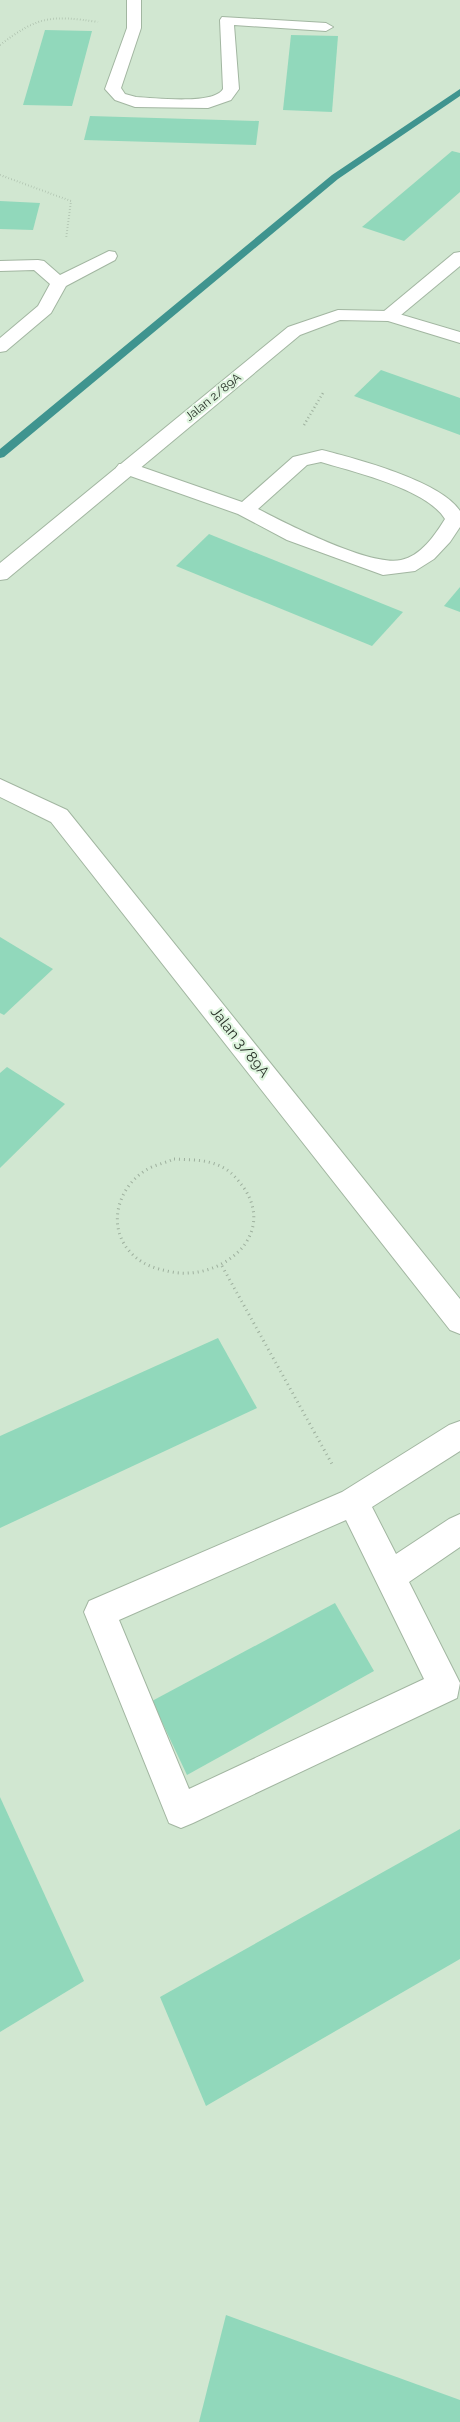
<svg xmlns="http://www.w3.org/2000/svg" width="460" height="2422" font-family="Raleway,sans-serif">
<style>
.lines{fill:none;stroke-linecap:round;stroke-linejoin:round}
.stream{fill:#3f948f;fill-rule:evenodd}
.building{fill:#91d8bb}
.lane-casing{stroke:#a2b6a1;stroke-width:2}
.street-casing{stroke:#a2b6a1;stroke-width:2}
.path-far2{stroke:#9eb09e;stroke-width:2;stroke-dasharray:0.5 2.5;stroke-linecap:butt}
.path-far1{stroke:#9eb09e;stroke-width:2.5;stroke-dasharray:1 3;stroke-linecap:butt}
.path{stroke:#9eb09e;stroke-width:3;stroke-dasharray:1 4;stroke-linecap:butt}
.lane{fill:#fff;fill-rule:evenodd}
.street{fill:#fff;fill-rule:evenodd}
.labels{text-anchor:middle;stroke-width:4.5;stroke-linejoin:round;paint-order:stroke}
.far-street-label{font-size:12px;fill:#283028;stroke:#def4de}
.street-label{font-size:15px;fill:#283028;stroke:#def4de}
</style>
<rect width="100%" height="100%" fill="#d1e7d1"/>
<g class="lines">
<!-- stream -->
<polygon class="stream" points="460,89 460,96 338,179 4,457 0,458 0,449 332,175"/>
</g>
<!-- building -->
<g class="building">
<polygon points="45,30 92,31 72,106 23,105"/>
<polygon points="291,35 338,36 332,112 283,110"/>
<polygon points="90,116 259,121 256,145 84,140"/>
<polygon points="452,151 460,153 460,192 404,241 362,227"/>
<polygon points="0,201 40,203 33,230 0,229"/>
<polygon points="381,370 460,398 460,435 354,396"/>
<polygon points="209,534 403,612 372,646 176,566"/>
<polygon points="460,587 460,612 444,606"/>
<polygon points="0,937 53,969 4,1015 0,1013"/>
<polygon points="7,1067 65,1104 0,1168 0,1073"/>
<polygon points="218,1338 257,1408 0,1528 0,1436"/>
<polygon points="335,1603 374,1671 187,1775 152,1701"/>
<polygon points="0,1797 84,1981 0,2032"/>
<polygon points="460,1829 460,1959 206,2106 160,1997"/>
<polygon points="226,2315 460,2400 460,2422 199,2422"/>
</g>
<g class="lines">
<!-- lane casing -->
<g class="lane-casing">
<g id="lane">
<path d="M 127,0 L 141,0 L 141,28 L 121,88 L 125,94 L 136,97 C 155,98 214,105 223,89 L 220,20 L 222,17 L 326,23 L 333,27 L 326,31 L 234,25 L 239,89 L 231,100 L 208,108 L 135,107 L 115,100 L 105,89 L 127,28 Z"/>
<polygon points="109,251 115,252 117,256 115,260 66,286 51,313 6,351 0,352 0,338 38,306 50,284 34,270 0,271 0,261 38,260 44,261 60,275"/>
<polygon points="460,252 460,266 395,320 383,320 380,316 383,312 454,253"/>
<path d="M 322,450 C 357,459 441,481 460,511 L 460,527 L 450,542 L 434,559 L 415,571 L 383,575 L 287,540 L 238,514 L 119,472 L 116,468 L 119,464 L 133,464 L 242,502 L 293,457 ZM 321,462 C 354,472 427,489 445,519 C 435,535 421,556 401,560 C 371,567 287,524 258,509 L 307,465 Z"/>
<path d="M 460,1421 L 460,1451 L 372,1507 L 396,1554 L 449,1519 L 460,1514 L 460,1547 L 409,1582 L 460,1683 L 457,1698 L 193,1823 L 181,1828 L 169,1823 L 84,1612 L 89,1601 L 342,1492 L 449,1425 ZM 346,1520 L 424,1679 L 189,1789 L 119,1620 Z"/>
</g>
</g>
<!-- street casing -->
<g class="street-casing">
<g id="street">
<polygon points="338,310 389,311 460,332 460,343 388,321 340,320 300,335 7,579 0,580 0,563 288,327"/>
<polygon points="0,779 67,810 460,1299 460,1334 450,1330 51,822 0,797"/>
</g>
</g>
<!-- path-far2 -->
<g class="path-far2">
<path d="M 0,45 C 38,16 51,15 98,22"/>
<polyline points="0,175 71,201 66,239"/>
</g>
<!-- path-far1 -->
<polyline class="path-far1" points="304,425 323,393"/>
<!-- path -->
<g class="path">
<path d="M 174,1159 C 190,1160 207,1159 222,1167 C 231,1171 238,1180 244,1188 C 277,1237 220,1281 172,1272 C 156,1269 143,1265 132,1254 C 106,1228 117,1188 146,1170 C 154,1165 165,1163 174,1159 Z"/>
<polyline points="222,1266 332,1464"/>
</g>
<!-- lane -->
<use href="#lane" class="lane"/>
<!-- street -->
<use href="#street" class="street"/>
</g>
<g class="labels">
<!-- far-street labels -->
<g class="far-street-label">
<text transform="translate(213 397) rotate(-39)" y="4">Jalan 2/89A</text>
</g>
<!-- street labels -->
<g class="street-label">
<text transform="translate(240 1042) rotate(52)" y="5">Jalan 3/89A</text>
</g>
</g>
</svg>
